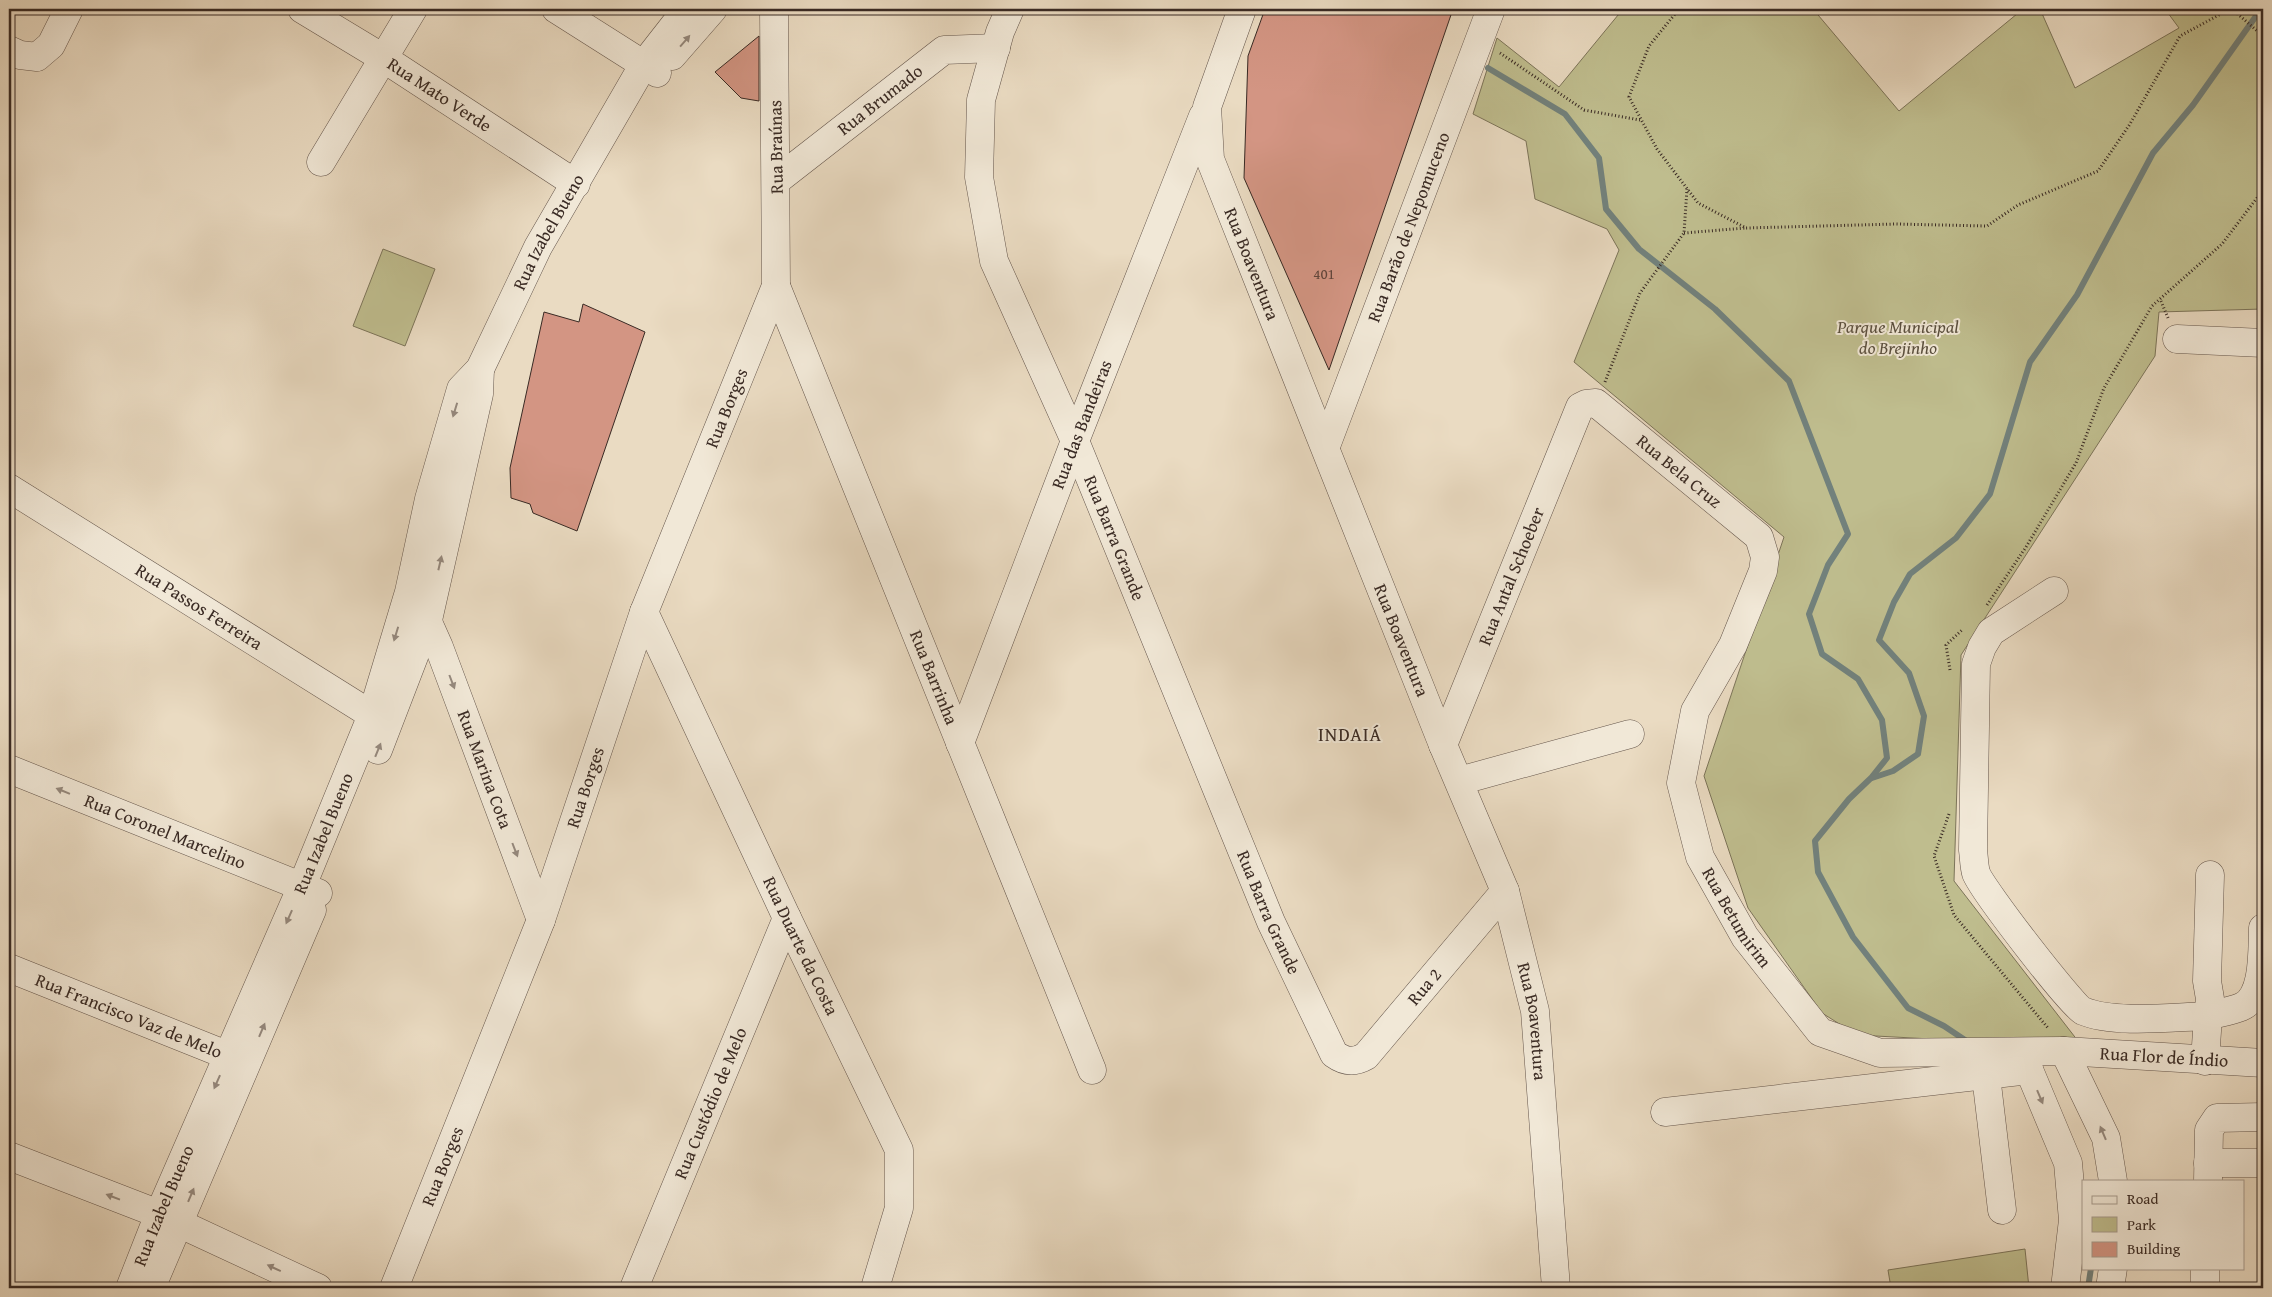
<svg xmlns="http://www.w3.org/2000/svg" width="2272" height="1297" font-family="'Gentium Book Plus',serif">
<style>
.green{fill:#bfbd8e;stroke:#7c7459}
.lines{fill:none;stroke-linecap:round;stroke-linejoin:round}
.stream{stroke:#72817c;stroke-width:6}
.building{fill:#d39583;stroke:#392a24}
.minor-casing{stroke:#65564c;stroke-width:29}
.path{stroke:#392a24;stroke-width:3;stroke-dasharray:1 2.5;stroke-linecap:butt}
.minor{stroke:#f1e8d7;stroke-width:28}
.oneway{fill:#95897e}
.labels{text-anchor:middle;stroke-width:4;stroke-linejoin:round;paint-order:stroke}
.number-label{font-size:15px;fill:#60453c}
.street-label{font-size:18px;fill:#392a24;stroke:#f1e8d7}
.park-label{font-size:18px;font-style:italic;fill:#5a4f3e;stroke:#f1e8d7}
.neighbourhood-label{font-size:19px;letter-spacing:1px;fill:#392a24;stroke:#f1e8d7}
</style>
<rect width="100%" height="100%" fill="#eadbc2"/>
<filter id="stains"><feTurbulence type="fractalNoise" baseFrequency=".004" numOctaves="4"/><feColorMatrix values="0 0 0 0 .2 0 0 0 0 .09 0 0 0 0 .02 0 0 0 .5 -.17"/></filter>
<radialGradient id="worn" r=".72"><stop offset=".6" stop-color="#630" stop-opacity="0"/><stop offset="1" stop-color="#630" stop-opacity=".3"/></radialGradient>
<!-- green -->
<g class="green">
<polygon points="1623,9 1813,9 1899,111 2023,9 2040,9 2075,88 2179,28 2165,9 2263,9 2263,309 2159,312 2155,356 1961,655 1954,881 2078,1041 2006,1043 1857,1035 1822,1013 1748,908 1704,776 1784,537 1574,362 1619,250 1607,229 1535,199 1526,141 1473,114 1497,38 1559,87"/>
<polygon points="383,249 435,269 405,346 353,326"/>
<polygon points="2025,1249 2029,1288 1891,1288 1888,1270"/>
</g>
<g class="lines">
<!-- stream -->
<g class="stream">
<polyline points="1488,68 1565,114 1599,158 1606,209 1639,249 1715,309 1789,381 1848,534 1828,565 1809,614 1822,654 1858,679 1882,720 1887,758 1871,778 1849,799 1815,841 1818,872 1853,937 1908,1008 1944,1026 1968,1042"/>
<polyline points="1872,778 1893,771 1918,754 1924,716 1909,673 1879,640 1894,602 1910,574 1956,538 1990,494 2030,362 2077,295 2153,153 2193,105 2261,9"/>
<polyline points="2088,1288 2091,1268"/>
</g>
</g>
<!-- building -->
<g class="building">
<polygon points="1265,9 1453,9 1329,370 1244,178 1248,56"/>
<polygon points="759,36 759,101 741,98 715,72"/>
<polygon points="583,304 645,332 577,531 533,513 530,504 511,498 510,468 544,312 579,322"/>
</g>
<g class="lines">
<!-- minor casing -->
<g class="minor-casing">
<g id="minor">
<path id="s1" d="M 302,9 L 383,58 L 576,184"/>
<polyline points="556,9 657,73"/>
<path id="s2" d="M 1010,9 L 1000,32 L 981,100 L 979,177 L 994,261 L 1075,441 L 1271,922 L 1334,1054 C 1345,1062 1354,1063 1366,1056 L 1505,891"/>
<path id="s3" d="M 1242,9 L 1207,107 L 1210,159 L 1443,745 L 1505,891 L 1535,1011 L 1556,1288"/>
<polyline points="9,50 20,55 37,57 51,45 69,9"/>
<polyline points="672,56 713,9"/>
<polyline points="321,162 413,9"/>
<path id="s4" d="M 776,181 L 944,50 L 996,48"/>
<path id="s5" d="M 776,286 L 1092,1070"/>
<polyline points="2177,339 2263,343"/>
<path id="s6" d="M 1326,446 L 1491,9"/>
<path id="s7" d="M 9,488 L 372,715 L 388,722"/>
<path d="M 2054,591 L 1991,632 L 1982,647 L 1976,664 L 1973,850 C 1974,857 1974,866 1976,873 C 1981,888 2071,1005 2083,1011 C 2114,1024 2173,1017 2208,1016 L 2210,999 L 2207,981 L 2210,875"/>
<path id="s8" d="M 423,611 L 439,647 L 541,920"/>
<path id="s9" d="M 644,612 L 787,918 L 899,1150 L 899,1208 L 875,1288"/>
<path id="s10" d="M 960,743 L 1075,441 L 1203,116"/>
<path id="s11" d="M 1443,745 L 1580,407 L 1586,404 L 1596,403 L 1759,537 L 1765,557 L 1763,571 L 1733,645 L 1695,711 L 1681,783 L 1700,857 L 1745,937 L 1820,1032 L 1880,1053 L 2064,1051 L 2263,1063"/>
<polyline points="378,750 428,620 479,394 480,369"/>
<path id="s12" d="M 9,769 L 318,893"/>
<polyline points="1459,781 1630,734"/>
<path id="s13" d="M 9,968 L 244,1062"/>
<polyline points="2064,1051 2106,1138 2113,1181"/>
<polyline points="2022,1053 2068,1163 2073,1220 2065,1288"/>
<path d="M 2205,1061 L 2208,1016 C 2219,1013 2231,1011 2241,1007 C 2265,997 2262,950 2263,928"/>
<polyline points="1986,1076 2002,1210"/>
<polyline points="1665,1112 2029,1070"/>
<polyline points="9,1156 159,1214 318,1288"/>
<polyline points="2208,1163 2263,1163"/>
<polyline points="2208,1181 2209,1130 2217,1118 2263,1117"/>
<polyline points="2205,1268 2205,1286 2207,1288"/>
<path id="s14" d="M 130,1288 L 159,1214 L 302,886 L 372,715 L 409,592 L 429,499 L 461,389 L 480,369 L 538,247 L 644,64 L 687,9"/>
<polyline points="151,1288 312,910"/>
<path id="s15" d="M 394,1288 L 541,920 L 644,612 L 776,286 L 774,9"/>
<path id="s16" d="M 634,1288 L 787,918"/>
<polyline points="2110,1288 2113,1268"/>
</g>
</g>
<!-- path -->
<g class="path">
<polyline points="1679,9 1649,46 1629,97 1657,149 1698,203 1746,228 1896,224 1987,226 2018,205 2098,171 2130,124 2180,36 2230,9"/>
<polyline points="2232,9 2263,36"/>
<polyline points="1500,53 1584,110 1640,120"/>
<polyline points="1684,233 1745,228"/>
<polyline points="2161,301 2168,318"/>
<polyline points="1605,382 1640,293 1684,233 1687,189"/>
<polyline points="1987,605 2026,547 2076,463 2104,388 2152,306 2222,244 2263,190"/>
<polyline points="1950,670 1946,645 1963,629"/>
<polyline points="1949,814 1934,856 1954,915 2048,1028"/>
</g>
<!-- minor -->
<use href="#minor" class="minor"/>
</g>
<!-- one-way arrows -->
<defs><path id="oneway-solid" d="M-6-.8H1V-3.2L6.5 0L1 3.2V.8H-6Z" transform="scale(1.25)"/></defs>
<g class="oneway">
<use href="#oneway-solid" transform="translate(685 41) rotate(-49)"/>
<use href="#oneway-solid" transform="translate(455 410) rotate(107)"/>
<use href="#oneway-solid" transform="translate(440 563) rotate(-77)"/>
<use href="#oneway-solid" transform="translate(396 634) rotate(107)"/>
<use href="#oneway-solid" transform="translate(452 682) rotate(69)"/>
<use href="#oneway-solid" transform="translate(378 750) rotate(-68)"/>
<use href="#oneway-solid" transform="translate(63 791) rotate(-158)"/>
<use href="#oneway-solid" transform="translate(515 850) rotate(69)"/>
<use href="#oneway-solid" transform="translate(289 917) rotate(114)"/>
<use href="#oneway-solid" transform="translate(262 1030) rotate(-67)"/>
<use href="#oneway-solid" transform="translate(217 1082) rotate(114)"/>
<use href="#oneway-solid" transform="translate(2040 1097) rotate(67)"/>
<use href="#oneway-solid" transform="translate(2103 1133) rotate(-113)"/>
<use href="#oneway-solid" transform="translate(191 1195) rotate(-67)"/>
<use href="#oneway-solid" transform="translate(113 1197) rotate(-159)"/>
<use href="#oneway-solid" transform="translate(274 1268) rotate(-155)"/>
</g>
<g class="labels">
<!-- number labels -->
<g class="number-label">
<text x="1324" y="279">401</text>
</g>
<!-- street labels -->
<g class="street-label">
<text dy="6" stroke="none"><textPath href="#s1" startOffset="162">Rua Mato Verde</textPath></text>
<text dy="6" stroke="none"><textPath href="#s4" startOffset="132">Rua Brumado</textPath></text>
<text transform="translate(776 147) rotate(-91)" y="6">Rua Braúnas</text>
<text dy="6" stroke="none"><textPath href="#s6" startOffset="234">Rua Barão de Nepomuceno</textPath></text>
<text dy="6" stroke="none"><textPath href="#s14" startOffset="1141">Rua Izabel Bueno</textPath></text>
<text dy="6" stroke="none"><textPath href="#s3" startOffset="269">Rua Boaventura</textPath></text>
<text dy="6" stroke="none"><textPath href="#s15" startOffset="941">Rua Borges</textPath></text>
<text dy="6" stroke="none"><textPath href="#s10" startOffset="341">Rua das Bandeiras</textPath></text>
<text dy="6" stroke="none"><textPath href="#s11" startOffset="489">Rua Bela Cruz</textPath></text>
<text dy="6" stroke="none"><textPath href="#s2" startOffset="560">Rua Barra Grande</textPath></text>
<text dy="6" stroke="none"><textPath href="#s11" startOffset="182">Rua Antal Schoeber</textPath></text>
<text dy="6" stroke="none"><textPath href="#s7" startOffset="224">Rua Passos Ferreira</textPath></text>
<text dy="6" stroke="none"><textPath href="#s3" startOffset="674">Rua Boaventura</textPath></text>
<text dy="6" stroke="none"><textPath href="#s5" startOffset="422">Rua Barrinha</textPath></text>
<text dy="6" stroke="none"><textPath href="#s8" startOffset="170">Rua Marina Cota</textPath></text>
<text dy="6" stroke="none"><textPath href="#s15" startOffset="536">Rua Borges</textPath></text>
<text dy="6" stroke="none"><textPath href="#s12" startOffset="168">Rua Coronel Marcelino</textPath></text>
<text dy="6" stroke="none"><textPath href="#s14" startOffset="494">Rua Izabel Bueno</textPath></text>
<text dy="6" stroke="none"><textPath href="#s2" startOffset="965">Rua Barra Grande</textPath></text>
<text dy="6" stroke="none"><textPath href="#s11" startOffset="1004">Rua Betumirim</textPath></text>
<text dy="6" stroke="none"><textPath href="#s9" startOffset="369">Rua Duarte da Costa</textPath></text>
<text dy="6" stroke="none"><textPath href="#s2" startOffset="1246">Rua 2</textPath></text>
<text dy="6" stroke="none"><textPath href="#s13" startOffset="129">Rua Francisco Vaz de Melo</textPath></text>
<text dy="6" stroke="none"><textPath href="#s3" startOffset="1079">Rua Boaventura</textPath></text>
<text dy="6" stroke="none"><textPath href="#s11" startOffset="1494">Rua Flor de Índio</textPath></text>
<text dy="6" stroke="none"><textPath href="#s16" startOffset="200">Rua Custódio de Melo</textPath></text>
<text dy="6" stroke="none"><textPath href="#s15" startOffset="131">Rua Borges</textPath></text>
<text dy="6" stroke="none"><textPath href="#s14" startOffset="89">Rua Izabel Bueno</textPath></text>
</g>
<!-- park labels -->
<g class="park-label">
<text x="1898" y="333">Parque Municipal<tspan x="1898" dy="21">do Brejinho</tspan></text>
</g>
<!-- neighbourhood labels -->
<g class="neighbourhood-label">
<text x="1350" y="741">INDAIÁ</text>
</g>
</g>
<!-- margin -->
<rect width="2272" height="1297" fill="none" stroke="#eadbc2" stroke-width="30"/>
<rect x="10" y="10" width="2252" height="1277" fill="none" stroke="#392a24" stroke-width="2.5"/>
<rect x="15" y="15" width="2242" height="1267" fill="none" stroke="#392a24"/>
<!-- legend -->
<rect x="2082" y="1180" width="162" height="90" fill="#f1e8d7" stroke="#a79c8f"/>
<rect x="2092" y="1196" width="25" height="8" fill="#f1e8d7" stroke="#a79c8f"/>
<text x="2127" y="1204" font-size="15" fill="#392a24">Road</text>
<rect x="2092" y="1217" width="25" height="15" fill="#bfbd8e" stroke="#a79c8f"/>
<text x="2127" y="1230" font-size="15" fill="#392a24">Park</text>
<rect x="2092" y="1242" width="25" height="15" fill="#d39583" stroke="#a79c8f"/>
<text x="2127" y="1254" font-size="15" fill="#392a24">Building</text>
<rect width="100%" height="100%" filter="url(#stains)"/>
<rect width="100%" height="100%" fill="url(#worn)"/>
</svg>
